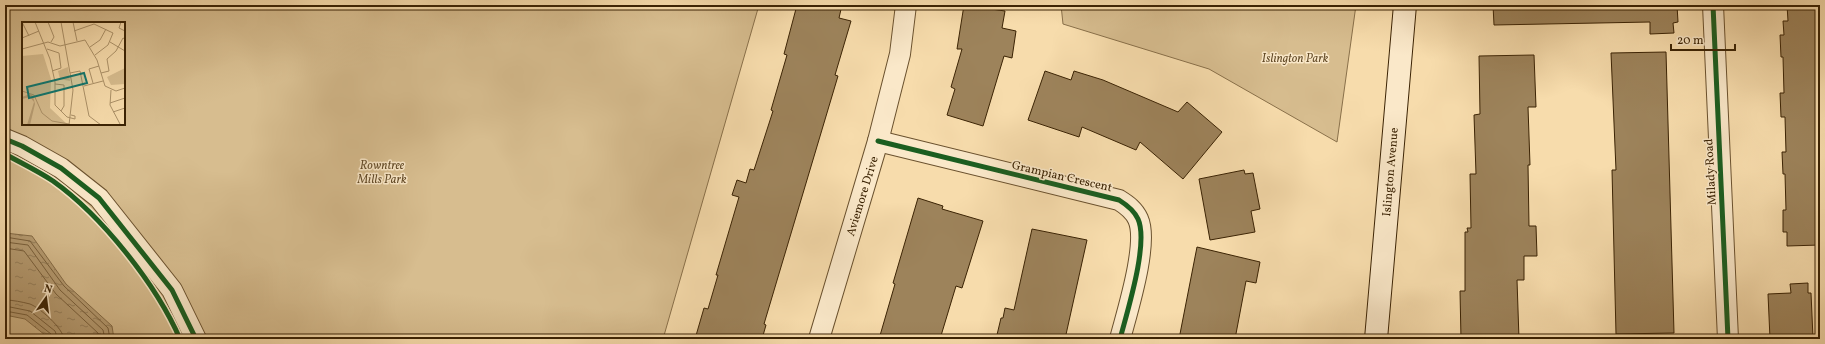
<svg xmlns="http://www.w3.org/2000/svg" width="1825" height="344" font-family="Vollkorn,serif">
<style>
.park{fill:#d7bd8f;stroke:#89704a;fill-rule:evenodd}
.water{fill:url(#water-ripples);stroke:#856c47}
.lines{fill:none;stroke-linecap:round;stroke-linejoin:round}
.shore{stroke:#79603c;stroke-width:1}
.building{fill:#9d835b;stroke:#3b2304}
.minor-casing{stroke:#6a512e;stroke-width:22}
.secondary-casing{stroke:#3b2304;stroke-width:24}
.minor{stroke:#fae8c9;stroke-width:20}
.secondary{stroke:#fae8c9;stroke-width:22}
.cycleway-casing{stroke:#fae8c9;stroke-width:8}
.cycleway{stroke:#1b5e20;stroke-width:5}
.labels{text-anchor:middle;stroke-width:3;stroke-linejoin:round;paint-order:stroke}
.park-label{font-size:12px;font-style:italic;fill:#624a27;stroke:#fae8c9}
.street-label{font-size:12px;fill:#3b2304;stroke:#fae8c9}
.inset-road{fill:none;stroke:#ac9269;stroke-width:1}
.view{fill:#0f766e;fill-opacity:0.15;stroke:#0f766e;stroke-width:2}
.inset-edge{fill:none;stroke:#3b2304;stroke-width:2}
</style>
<defs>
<pattern id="water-ripples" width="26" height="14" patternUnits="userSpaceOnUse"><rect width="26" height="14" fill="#b79d73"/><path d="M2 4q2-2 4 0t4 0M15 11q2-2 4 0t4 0" fill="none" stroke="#96805c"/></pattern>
</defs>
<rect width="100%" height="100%" fill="#f7dcac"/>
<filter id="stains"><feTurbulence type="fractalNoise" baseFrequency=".005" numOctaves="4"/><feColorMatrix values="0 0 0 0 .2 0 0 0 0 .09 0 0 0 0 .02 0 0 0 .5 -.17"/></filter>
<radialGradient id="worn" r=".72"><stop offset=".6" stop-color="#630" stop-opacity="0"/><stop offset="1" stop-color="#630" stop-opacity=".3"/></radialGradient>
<!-- park -->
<g class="park">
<path d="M 5,5 L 759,5 L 663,339 L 5,339 ZM 23,23 L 124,23 L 124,124 L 23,124 Z"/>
<polygon points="1061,5 1356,5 1337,142 1209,69 1063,24"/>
</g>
<!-- water -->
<polygon class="water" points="5,233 32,236 66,284 112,326 114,339 50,339 25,319 5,315"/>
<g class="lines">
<!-- shore -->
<g class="shore">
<polyline points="5,237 30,241 64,286 108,328 110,339"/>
<polyline points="5,242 28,245 60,290 103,330 105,339"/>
<polyline points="5,248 24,251 56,294 98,333 99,339"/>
<path d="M 5,300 C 13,300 22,302 30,304 C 40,308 63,328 64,339"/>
<polyline points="5,306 30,311 55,331 58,339"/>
<polyline points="5,311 27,315 51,334 52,339"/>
</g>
</g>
<!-- building -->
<g class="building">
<polygon points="797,5 842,5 839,18 851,21 835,75 838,76 778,277 764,324 766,325 762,339 695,339 704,308 708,309 718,275 716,275 739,197 732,195 737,180 746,183 750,169 754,170 773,111 771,110 787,55 784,54"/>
<polygon points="964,5 1005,11 1002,28 1016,31 1012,58 1004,56 983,126 947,115 955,89 951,87 962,49 957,49"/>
<polygon points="1493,5 1677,5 1678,22 1673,23 1674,33 1650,34 1650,22 1494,25"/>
<polygon points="1787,5 1820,5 1820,245 1787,246 1787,232 1783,232 1783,210 1786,210 1785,174 1783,174 1782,152 1786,152 1785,117 1781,117 1780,93 1784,93 1783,57 1781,57 1780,35 1784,35 1783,21 1788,21"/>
<polygon points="1666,52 1674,333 1616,334 1612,170 1616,170 1611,53"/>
<polygon points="1534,55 1536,107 1528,107 1530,165 1528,165 1529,226 1536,226 1537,256 1524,256 1524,280 1517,280 1519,339 1461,339 1460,291 1465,291 1465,232 1468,232 1467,228 1471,228 1470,174 1476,174 1474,115 1480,114 1479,56"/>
<polygon points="1045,71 1071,80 1074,71 1103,80 1178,112 1187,102 1222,132 1183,179 1140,142 1136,150 1082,127 1079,137 1028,120"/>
<polygon points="1244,170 1245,174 1253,173 1260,209 1251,211 1255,232 1210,240 1199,179"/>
<polygon points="918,198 943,206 942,209 983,221 962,288 956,286 940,339 879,339 895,284 893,283"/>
<polygon points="1032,229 1087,240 1065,339 996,339 1001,318 1003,318 1005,308 1014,310"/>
<polygon points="1197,247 1260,262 1256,283 1246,281 1235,339 1179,339"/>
<polygon points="1808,283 1808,293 1811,293 1813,338 1770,339 1768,294 1791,293 1790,284"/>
</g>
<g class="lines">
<!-- minor casing -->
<g class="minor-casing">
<g id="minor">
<polyline points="1713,5 1728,339"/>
<polyline points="5,139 22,146 61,168 99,198 172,290 196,339"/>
<path d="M 878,141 L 1119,200 C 1127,205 1134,210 1138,219 C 1149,243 1127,312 1120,339"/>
<polyline points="819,339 878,141 900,54 906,5"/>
</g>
</g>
<!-- secondary casing -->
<g class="secondary-casing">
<polyline id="secondary" points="1376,339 1405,5"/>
</g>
<!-- minor -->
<use href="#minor" class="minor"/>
<!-- secondary -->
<use href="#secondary" class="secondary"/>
<!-- cycleway casing -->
<g class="cycleway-casing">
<g id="cycleway">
<polyline points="1713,5 1728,339"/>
<polyline points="5,139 22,146 61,168 99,198 172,290 196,339"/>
<path d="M 878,141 L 1119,200 C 1127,205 1134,210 1138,219 C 1149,243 1127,312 1120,339"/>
<path d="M 5,154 C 21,163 38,171 53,181 C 102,216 156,284 180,339"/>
</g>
</g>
<!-- cycleway -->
<use href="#cycleway" class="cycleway"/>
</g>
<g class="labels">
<!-- park labels -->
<g class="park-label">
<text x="1295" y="62">Islington Park</text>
<text x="382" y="169">Rowntree<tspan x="382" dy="14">Mills Park</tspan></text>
</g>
<!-- street labels -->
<g class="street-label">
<text transform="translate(1390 172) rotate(-85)" y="4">Islington Avenue</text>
<text transform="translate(1710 172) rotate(-93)" y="4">Milady Road</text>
<text transform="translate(1062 176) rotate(13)" y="4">Grampian Crescent</text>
<text transform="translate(862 196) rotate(-73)" y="4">Aviemore Drive</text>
</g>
</g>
<!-- overview -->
<g transform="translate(22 22)">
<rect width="103" height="103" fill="#f7dcac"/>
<path d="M 21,32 L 29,57 L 28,86 L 46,103 L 0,103 L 0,34 ZM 46,45 L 48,59 L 38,57 L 36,49 ZM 103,46 L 103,62 L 89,63 L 85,55 Z" fill="#d7bd8f"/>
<path d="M 8,72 L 11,74 L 13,82 L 8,103 L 5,103 L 12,80 L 8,75 L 0,77 L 0,75 Z" fill="#b79d73"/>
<path class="inset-road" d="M 0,0 L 7,14M 13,0 L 28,37 L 33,60 L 33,83 L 45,95 L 53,97 L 53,94 L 49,93M 26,0 L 32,15 L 29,20M 39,0 L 51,68 L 47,103M 51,0 L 55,19M 99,0 L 97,6 L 103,9M 52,9 L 72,2 L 91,11 L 86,23 L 73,33M 0,16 L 17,9M 88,20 L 103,29M 68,25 L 78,18 L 84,7M 0,27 L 26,20 L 38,24 L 63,18 L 75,38 L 83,64 L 94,69 L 103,66M 25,27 L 37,31 L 39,46 L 30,49M 48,51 L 58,49 L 67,94 L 79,103M 79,51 L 87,49 L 85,37 L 94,29 L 101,16 L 103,17M 71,61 L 67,47 L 77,44M 33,62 L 42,63 L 42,84 L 39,89M 62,64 L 81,59M 89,68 L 88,83 L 98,102M 0,69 L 12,73 L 20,91 L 30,99 L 47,102M 88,81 L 103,76M 91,90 L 103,86"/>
<path class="view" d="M 62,51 L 65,61 L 7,76 L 5,65 Z"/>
<rect width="103" height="103" class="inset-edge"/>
</g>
<!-- margin -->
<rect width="1825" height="344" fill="none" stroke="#f7dcac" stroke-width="20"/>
<rect x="6" y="6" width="1813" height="332" fill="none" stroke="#3b2304" stroke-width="2"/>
<rect x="10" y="10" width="1805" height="324" fill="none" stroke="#3b2304"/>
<!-- north arrow -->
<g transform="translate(46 298) rotate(14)" stroke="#fae8c9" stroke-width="3" paint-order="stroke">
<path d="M0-3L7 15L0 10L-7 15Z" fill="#3b2304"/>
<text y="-6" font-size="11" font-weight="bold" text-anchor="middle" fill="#3b2304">N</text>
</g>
<!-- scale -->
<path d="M1671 44v6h64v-6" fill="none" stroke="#3b2304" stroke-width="2"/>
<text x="1677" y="44" font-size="12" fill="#3b2304" stroke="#fae8c9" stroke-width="3" paint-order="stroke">20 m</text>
<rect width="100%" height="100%" filter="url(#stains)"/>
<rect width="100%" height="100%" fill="url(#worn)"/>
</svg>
